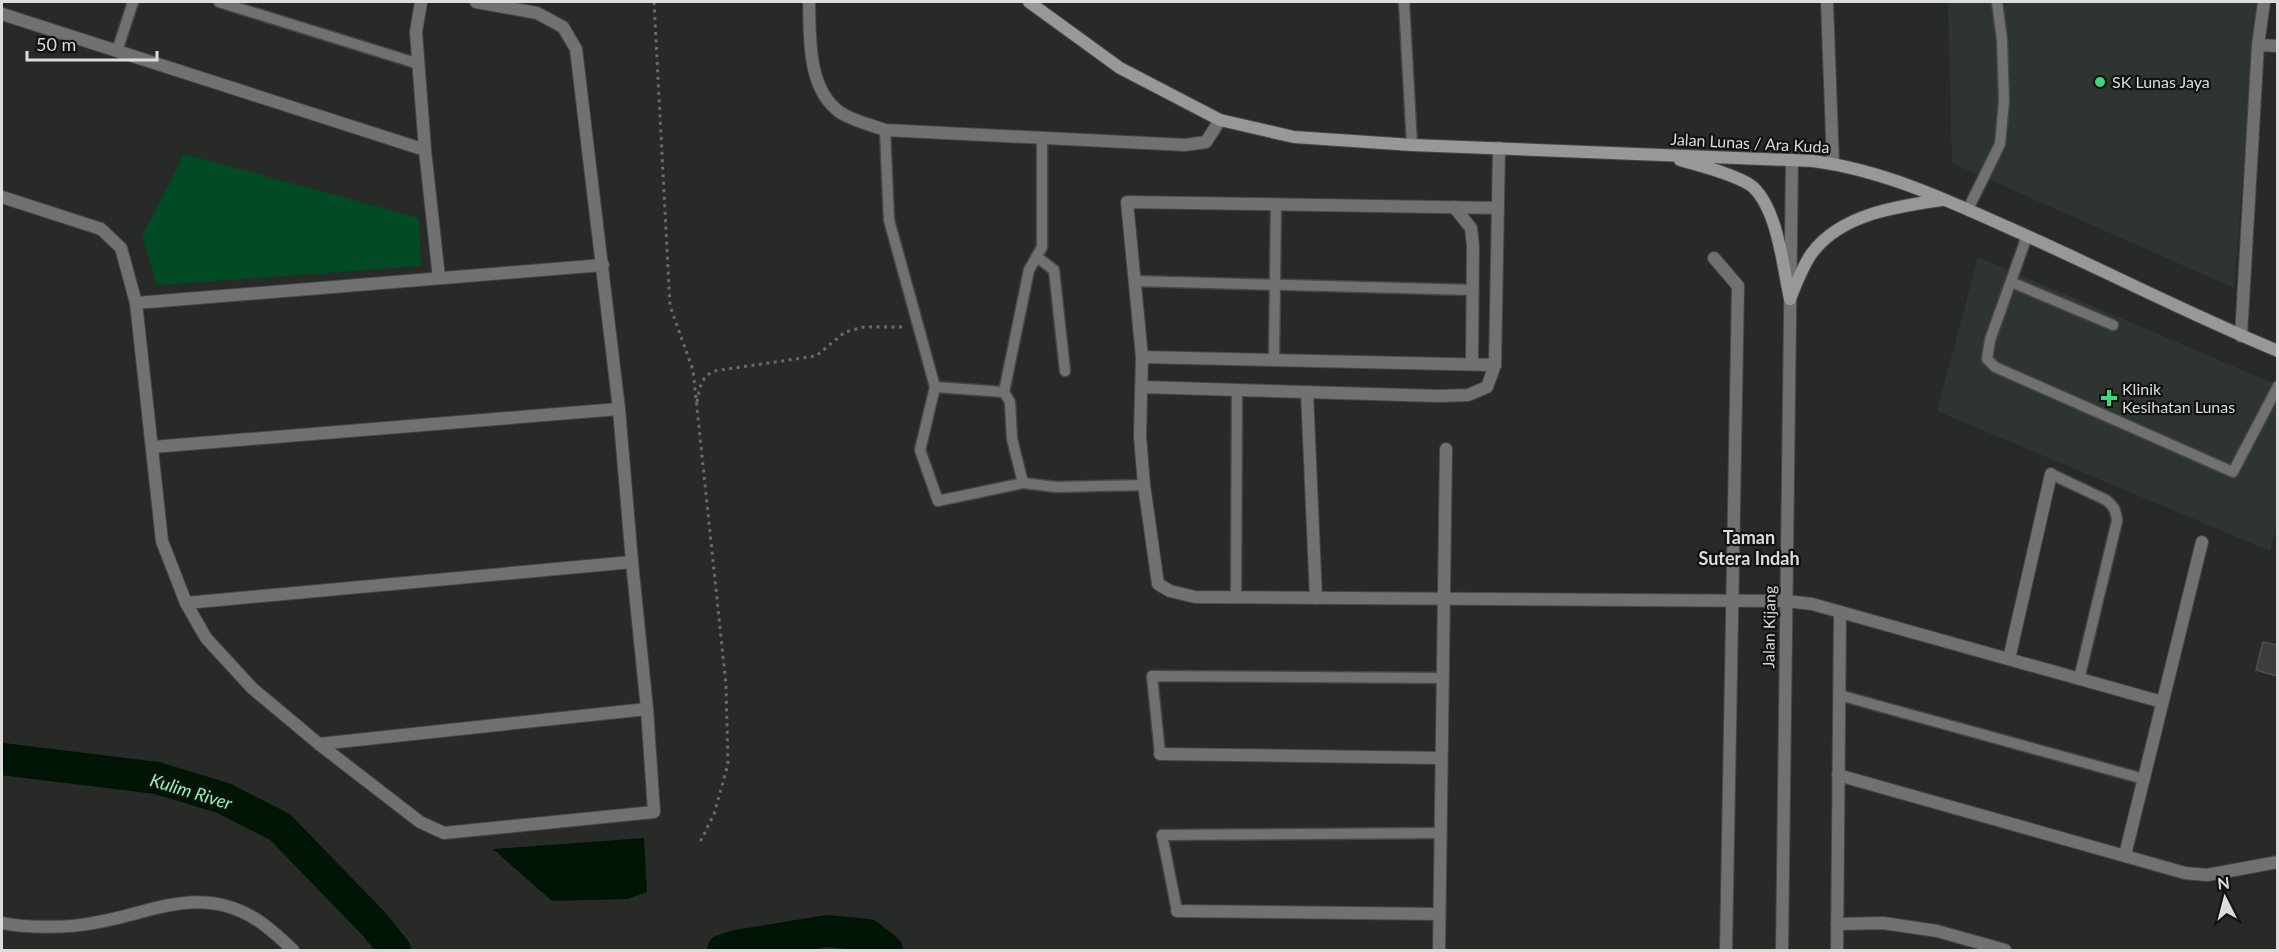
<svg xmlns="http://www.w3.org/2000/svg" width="2279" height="952" font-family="Lato,sans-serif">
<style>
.built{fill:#2e3530}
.green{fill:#004b25}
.water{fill:#011507}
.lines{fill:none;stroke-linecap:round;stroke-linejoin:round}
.river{stroke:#011507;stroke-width:32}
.building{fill:#3b3e3c;stroke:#4e504f;stroke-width:1.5}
.service-casing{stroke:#454745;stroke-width:13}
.minor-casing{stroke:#454745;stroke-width:14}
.secondary-casing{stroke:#454745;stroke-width:14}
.path{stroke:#696b69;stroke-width:3;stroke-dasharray:3 4.5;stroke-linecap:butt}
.service{stroke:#707170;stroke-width:10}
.minor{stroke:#707170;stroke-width:12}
.secondary{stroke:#979998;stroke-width:12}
.poi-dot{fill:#3dd77e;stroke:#111212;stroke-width:2}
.labels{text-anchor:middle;stroke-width:4.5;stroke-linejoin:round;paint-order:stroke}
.poi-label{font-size:16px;fill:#dbdddc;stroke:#111212;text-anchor:start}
.street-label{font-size:16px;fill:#dbdddc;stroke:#111212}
.neighbourhood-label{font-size:18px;font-weight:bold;fill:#dbdddc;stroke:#111212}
.water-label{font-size:18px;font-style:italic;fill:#90f4b0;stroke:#111212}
</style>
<rect width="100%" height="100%" fill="#282a28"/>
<!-- built -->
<g class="built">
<polygon points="1948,2 2257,2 2234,288 1952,163"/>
<polygon points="1978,257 2277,385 2278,519 2270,551 1937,411"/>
</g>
<!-- green -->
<polygon class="green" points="184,154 419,218 421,266 157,285 142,236"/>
<!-- water -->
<polygon class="water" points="644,838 647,892 628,899 552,901 493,849"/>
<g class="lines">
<!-- river -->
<g class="river">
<polyline points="2,759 157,778 223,798 280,827 373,923 395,950"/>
<polyline points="723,950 736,946 827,931 868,935 887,950"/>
</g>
</g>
<!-- building -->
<polygon class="building" points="2263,642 2277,645 2277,676 2256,670"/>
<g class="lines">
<!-- service casing -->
<g class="service-casing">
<g id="service">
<polyline points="219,2 419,64"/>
<polyline points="1404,2 1412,145"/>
<polyline points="117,51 133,2"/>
<polyline points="885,130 889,220 935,387 920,450 938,501 1023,483 1056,487 1144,485"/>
<polyline points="1968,209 2000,144 2004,101 2002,40 1997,2"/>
<polyline points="2027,236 1990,340 1987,359 1995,367 2233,472 2278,386"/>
<polyline points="1037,257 1054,270 1065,371"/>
<polyline points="1135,281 1473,290"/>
<polyline points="2011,282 2113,325"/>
<polyline points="1274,360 1276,204"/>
<polyline points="935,387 1004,392"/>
<path d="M 2051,474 L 2106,500 C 2114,506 2116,511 2117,521 L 2079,679"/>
<polyline points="1023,483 1012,439 1010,402 1004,392 1029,270 1042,247 1042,139"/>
<polyline points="1236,597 1237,390"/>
<polyline points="1839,695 2144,779"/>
<polyline points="1160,754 1152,676 1443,678"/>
<polyline points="1177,911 1162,835 1440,833"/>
</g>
</g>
<!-- minor casing -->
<g class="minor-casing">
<g id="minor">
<polyline points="421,2 416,32 425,150 439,278"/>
<path d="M 809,2 C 810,38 807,90 841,113 C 854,121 871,125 885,130 L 1185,145 L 1206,142 L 1220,120"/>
<polyline points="1827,2 1833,164"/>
<polyline points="2,14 425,150"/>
<polyline points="2258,45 2278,46"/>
<polyline points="2,197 101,229 121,248 136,303 162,541 186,603 206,638 252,688 319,744 420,822 444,833 654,812 647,709 632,562 619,409 576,49 563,27 537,13 476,2"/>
<polyline points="1454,207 1471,228 1473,246 1472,364"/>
<polyline points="1498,208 1127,202 1142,357 1140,436 1144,485 1158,584 1170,591 1195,597 1786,601 1812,604 2162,702"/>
<polyline points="1714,258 1738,286 1726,950"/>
<polyline points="136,303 603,265"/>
<polyline points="2241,336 2258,45 2264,2"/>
<polyline points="1142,357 1495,365"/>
<polyline points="1141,387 1439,396 1468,395 1487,387 1495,365 1499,148"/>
<polyline points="1307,392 1316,598"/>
<polyline points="153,447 619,409"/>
<polyline points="186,603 632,562"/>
<polyline points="2009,659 2051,474"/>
<polyline points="319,744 647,709"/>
<polyline points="1160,754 1441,758"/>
<polyline points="1838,775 2185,873 2207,875 2278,862"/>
<polyline points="2125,855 2202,542"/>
<polyline points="1177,911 1439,914"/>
<path d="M 2,923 C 26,928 69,928 93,923 C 150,914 198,884 254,918 C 269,927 281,939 293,950"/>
<polyline points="1837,924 1883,923 1937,931 2005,950"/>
<polyline points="1439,950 1446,449"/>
<polyline points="1782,950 1792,160"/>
<polyline points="1837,950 1840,612"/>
</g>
</g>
<!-- secondary casing -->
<g class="secondary-casing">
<g id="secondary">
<path d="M 1029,2 L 1120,68 L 1220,120 L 1294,137 L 1412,145 L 1813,161 C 1882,170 1945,199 2007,227 C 2098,267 2186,313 2278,351"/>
<path d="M 1680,160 C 1698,165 1742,176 1754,188 C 1778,212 1783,267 1790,299"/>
<path d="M 1790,299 C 1796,284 1802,267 1812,253 C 1841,214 1898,206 1942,200"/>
</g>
</g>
<!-- path -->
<g class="path">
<polyline points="654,2 670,306 693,370 726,685 728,764 714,814 699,844"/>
<path d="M 697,402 C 700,388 700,378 714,371 L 816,356 L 845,332 L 864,327 L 905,327"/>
</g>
<!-- service -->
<use href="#service" class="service"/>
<!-- minor -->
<use href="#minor" class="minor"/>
<!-- secondary -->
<use href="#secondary" class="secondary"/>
</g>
<!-- markers -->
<g class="poi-dot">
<circle cx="2100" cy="82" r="6"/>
<path d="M2106 389h6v6h6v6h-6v6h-6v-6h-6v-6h6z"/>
</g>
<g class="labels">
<!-- poi labels -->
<g class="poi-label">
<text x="2112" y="88">SK Lunas Jaya</text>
<text x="2122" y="395">Klinik<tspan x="2122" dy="18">Kesihatan Lunas</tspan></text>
</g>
<!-- street labels -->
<g class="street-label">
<text transform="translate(1750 143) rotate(3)" y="6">Jalan Lunas / Ara Kuda</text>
<text transform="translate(1769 627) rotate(-89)" y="6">Jalan Kijang</text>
</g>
<!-- neighbourhood labels -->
<g class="neighbourhood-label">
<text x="1749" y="544">Taman<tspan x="1749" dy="21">Sutera Indah</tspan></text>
</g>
<!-- water labels -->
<g class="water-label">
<text transform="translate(191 792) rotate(17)" y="6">Kulim River</text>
</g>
</g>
<!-- border -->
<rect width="2279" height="952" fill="none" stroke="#dbdddc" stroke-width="6"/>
<!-- north arrow -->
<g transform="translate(2225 898) rotate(354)" stroke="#111212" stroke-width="4.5" paint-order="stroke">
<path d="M0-4.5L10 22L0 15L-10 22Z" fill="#dbdddc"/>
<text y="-9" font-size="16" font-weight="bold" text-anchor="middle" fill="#dbdddc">N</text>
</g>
<!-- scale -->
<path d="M27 51v9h130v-9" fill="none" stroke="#dbdddc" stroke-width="3"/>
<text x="36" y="51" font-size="18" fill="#dbdddc" stroke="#111212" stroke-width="4.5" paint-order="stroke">50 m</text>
</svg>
